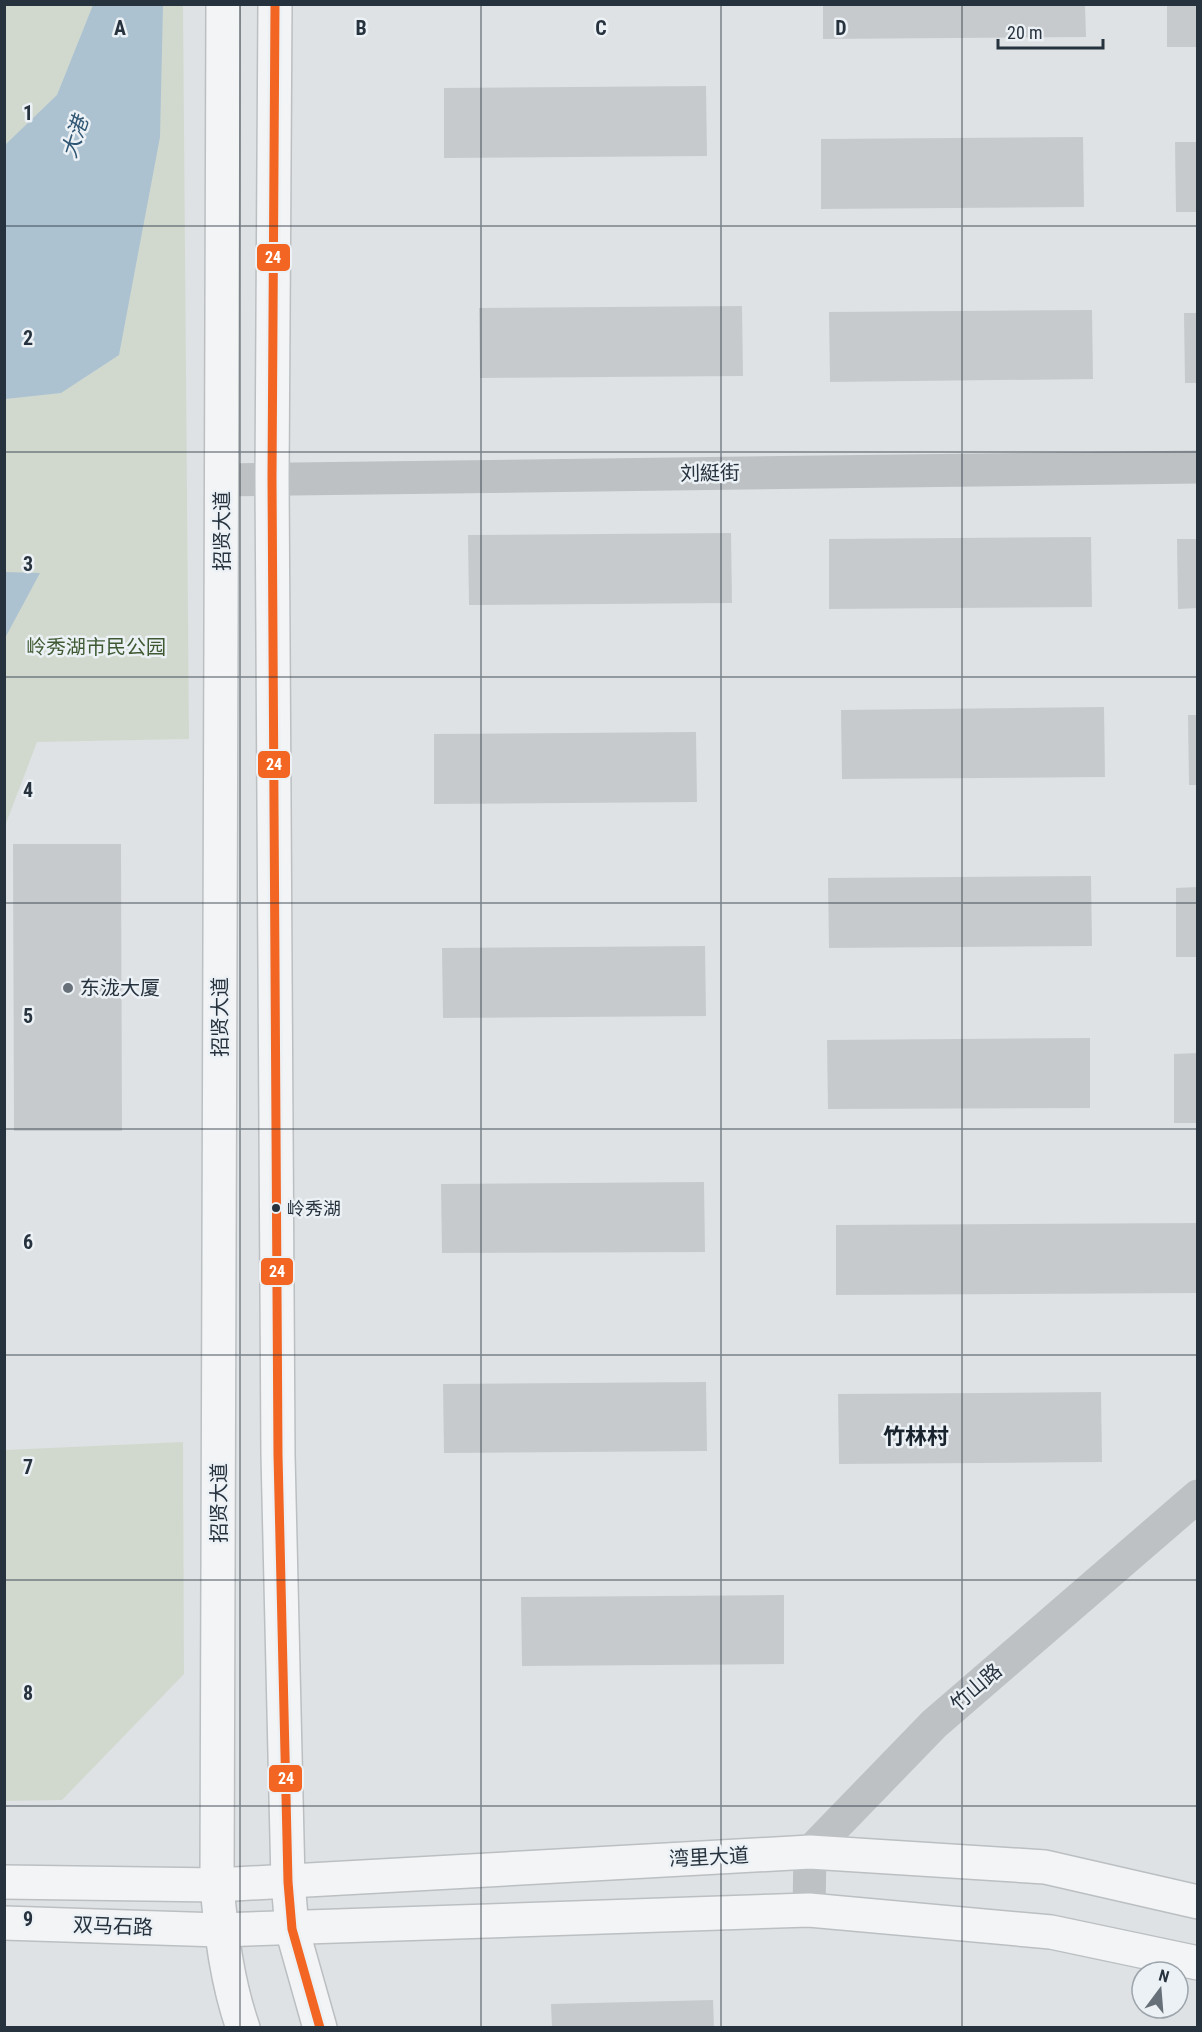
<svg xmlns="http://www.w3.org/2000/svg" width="1202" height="2032" font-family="'Roboto Condensed','Noto Sans SC',sans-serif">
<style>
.green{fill:#d1d9cf}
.water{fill:#acc2d1}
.building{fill:#c7cacd}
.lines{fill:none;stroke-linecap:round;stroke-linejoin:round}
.primary-casing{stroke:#bbbfc2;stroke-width:36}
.secondary{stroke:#bdc1c4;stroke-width:33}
.primary{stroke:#f3f4f5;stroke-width:33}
.bus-1-casing{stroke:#ecf1f5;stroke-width:14}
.bus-1{stroke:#f26522;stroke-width:9}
.grid{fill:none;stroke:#26323e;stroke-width:1.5;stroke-opacity:0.55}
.poi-dot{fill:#677078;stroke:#ecf1f5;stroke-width:2}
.bus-dot{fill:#26323e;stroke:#ecf1f5;stroke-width:2}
.labels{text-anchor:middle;stroke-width:5;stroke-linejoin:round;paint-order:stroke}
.bus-label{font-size:18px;fill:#26323e;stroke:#ecf1f5;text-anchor:start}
.street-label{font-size:20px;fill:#26323e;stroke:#ecf1f5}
.park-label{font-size:20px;fill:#3f5a33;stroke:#ecf1f5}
.poi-label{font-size:20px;fill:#26323e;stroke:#ecf1f5;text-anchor:start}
.water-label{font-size:21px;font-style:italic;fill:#2f5673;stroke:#ecf1f5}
.quarter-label{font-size:22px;font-weight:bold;fill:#18232e;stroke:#ecf1f5}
.grid-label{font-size:20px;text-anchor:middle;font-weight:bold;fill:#26323e;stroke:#ecf1f5;stroke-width:5;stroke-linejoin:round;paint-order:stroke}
.line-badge{stroke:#ecf1f5;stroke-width:2}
.badge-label{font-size:16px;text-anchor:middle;font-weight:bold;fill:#fff}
</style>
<rect width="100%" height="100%" fill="#dfe2e4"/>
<!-- green -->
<g class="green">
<polygon points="5,5 183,5 189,739 37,742 5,826"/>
<polygon points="183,1442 184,1674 62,1800 5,1801 5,1450"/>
</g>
<!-- water -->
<g class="water">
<polygon points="93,5 163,5 160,137 119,355 61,393 5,399 5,145 57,95"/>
<polygon points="5,572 40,573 5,638 4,572"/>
</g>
<!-- building -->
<g class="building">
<polygon points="823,4 1085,4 1086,37 823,39"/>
<rect x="1167" y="4" width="31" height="43"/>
<polygon points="706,86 707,156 444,158 444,88"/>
<polygon points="1083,137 1084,207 821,209 821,139"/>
<polygon points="1175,142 1198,142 1198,212 1176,212"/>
<polygon points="742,306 743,376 480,378 479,308"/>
<polygon points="1092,310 1093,379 830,382 829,312"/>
<polygon points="1184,313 1198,313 1198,383 1185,383"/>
<polygon points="731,533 732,603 469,605 468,535"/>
<polygon points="1091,537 1092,607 829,609 829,539"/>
<polygon points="1177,539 1198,539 1198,608 1178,609"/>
<polygon points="1104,707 1105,777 842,779 841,710"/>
<polygon points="1188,715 1198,715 1198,785 1189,785"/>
<polygon points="696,732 697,802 434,804 434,734"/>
<polygon points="13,844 121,844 122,1131 14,1131"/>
<polygon points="1091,876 1092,946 829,948 828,878"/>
<polygon points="1198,887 1198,957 1176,957 1176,888"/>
<polygon points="705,946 706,1016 443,1018 442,948"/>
<polygon points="1090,1038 1090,1108 828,1109 827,1040"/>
<polygon points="1198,1053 1198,1123 1174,1123 1174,1054"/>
<polygon points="704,1182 705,1252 442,1253 441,1184"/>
<polygon points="1198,1223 1198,1293 836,1295 836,1225"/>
<polygon points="706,1382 707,1451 444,1453 443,1384"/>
<polygon points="1101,1392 1102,1462 839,1464 838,1394"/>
<polygon points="784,1595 784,1664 522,1666 521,1597"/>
<polygon points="713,2000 714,2028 552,2028 551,2004"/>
</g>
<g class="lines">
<!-- primary casing -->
<g class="primary-casing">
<g id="primary">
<path d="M 223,4 L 217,1885 C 221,1933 227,1982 243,2028"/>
<polyline points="275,4 272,478 278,1455 288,1882 292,1929 320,2028"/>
<polyline points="4,1882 217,1885 810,1852 1045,1867 1198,1902"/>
<polyline points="4,1923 220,1930 809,1910 1051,1932 1198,1963"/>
</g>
</g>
<!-- secondary -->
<g class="secondary">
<polyline points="222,480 1198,467"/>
<polyline points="809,1910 810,1852 934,1724 1198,1496"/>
</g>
<!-- primary -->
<use href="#primary" class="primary"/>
<!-- bus-1 casing -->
<g class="bus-1-casing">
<polyline id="bus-1" points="275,4 272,478 278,1455 288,1882 292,1929 320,2028"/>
</g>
<!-- bus-1 -->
<use href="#bus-1" class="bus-1"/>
</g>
<!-- grid -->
<path class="grid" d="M 240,4 L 240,2028M 481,4 L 481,2028M 721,4 L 721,2028M 962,4 L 962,2028M 4,226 L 1198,226M 4,452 L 1198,452M 4,677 L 1198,677M 4,903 L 1198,903M 4,1129 L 1198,1129M 4,1355 L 1198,1355M 4,1580 L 1198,1580M 4,1806 L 1198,1806"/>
<!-- markers -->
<circle class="poi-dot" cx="68" cy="988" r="6"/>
<circle class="bus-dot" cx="276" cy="1208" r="5"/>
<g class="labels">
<!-- bus labels -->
<g class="bus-label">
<text x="287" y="1215">岭秀湖</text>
</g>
<!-- street labels -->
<g class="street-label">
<text transform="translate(710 473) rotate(-1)" y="7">刘綎街</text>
<text transform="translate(222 531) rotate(-90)" y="7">招贤大道</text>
<text transform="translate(220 1017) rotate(-90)" y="7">招贤大道</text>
<text transform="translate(219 1503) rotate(-90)" y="7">招贤大道</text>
<text transform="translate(976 1687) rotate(-41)" y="7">竹山路</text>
<text transform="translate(709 1857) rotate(-3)" y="7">湾里大道</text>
<text transform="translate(113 1926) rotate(2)" y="7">双马石路</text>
</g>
<!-- park labels -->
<g class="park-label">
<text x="96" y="654">岭秀湖市民公园</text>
</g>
<!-- poi labels -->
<g class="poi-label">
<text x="80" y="995">东泷大厦</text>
</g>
<!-- water labels -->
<g class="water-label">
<text transform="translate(75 137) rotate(-72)" y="7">大港</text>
</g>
<!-- quarter labels -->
<g class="quarter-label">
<text x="916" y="1444">竹林村</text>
</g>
</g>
<g class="grid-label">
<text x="120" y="35">A</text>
<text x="361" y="35">B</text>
<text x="601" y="35">C</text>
<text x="841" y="35">D</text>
<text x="28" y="120">1</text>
<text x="28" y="345">2</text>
<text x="28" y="571">3</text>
<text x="28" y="797">4</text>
<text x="28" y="1023">5</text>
<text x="28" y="1249">6</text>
<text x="28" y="1474">7</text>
<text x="28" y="1700">8</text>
<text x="28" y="1926">9</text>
</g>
<g class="line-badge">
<rect x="256" y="243" width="35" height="29" rx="6" fill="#f26522"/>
<rect x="257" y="750" width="34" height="29" rx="6" fill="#f26522"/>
<rect x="260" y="1257" width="34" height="29" rx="6" fill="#f26522"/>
<rect x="268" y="1764" width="35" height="29" rx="6" fill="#f26522"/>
</g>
<g class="badge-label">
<text x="273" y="263">24</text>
<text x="274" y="770">24</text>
<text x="277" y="1277">24</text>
<text x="286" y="1784">24</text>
</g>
<!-- border -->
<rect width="1202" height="2032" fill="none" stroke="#26323e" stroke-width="12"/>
<!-- north arrow -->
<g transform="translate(1160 1990) rotate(16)"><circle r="28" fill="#ecf1f5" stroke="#9da5ac" stroke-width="1.5"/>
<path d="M0-4.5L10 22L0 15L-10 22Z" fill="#677078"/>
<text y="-9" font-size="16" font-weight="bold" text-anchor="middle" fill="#26323e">N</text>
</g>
<!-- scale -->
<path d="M998 39v9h105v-9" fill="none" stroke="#26323e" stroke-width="3"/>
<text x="1007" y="39" font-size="18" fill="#26323e" stroke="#ecf1f5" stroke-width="4.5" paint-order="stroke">20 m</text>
</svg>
